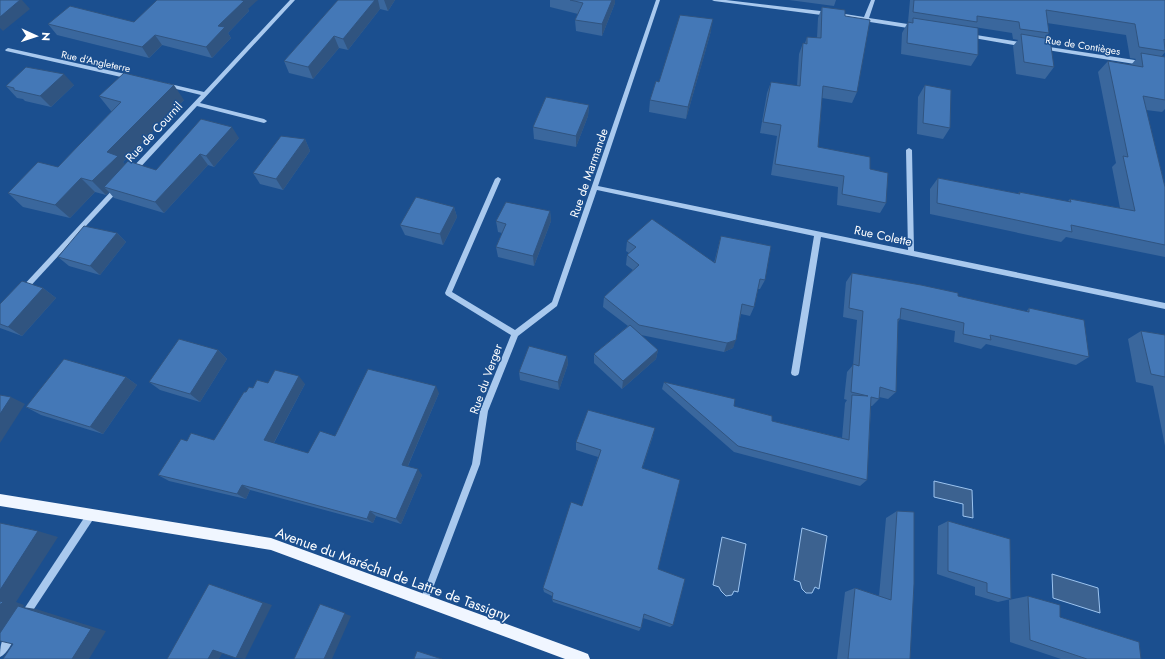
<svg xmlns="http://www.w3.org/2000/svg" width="1165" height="659" font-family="Jost,sans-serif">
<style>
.water{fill:#3c6290;stroke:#9cc4f0}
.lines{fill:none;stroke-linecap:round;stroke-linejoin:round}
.minor{fill:#a9c9ee;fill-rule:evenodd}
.major{fill:#f0f6ff;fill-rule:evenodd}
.wall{fill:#3a679d}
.shaded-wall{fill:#305480}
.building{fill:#4478b7;stroke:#305480}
.labels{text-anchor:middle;stroke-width:3;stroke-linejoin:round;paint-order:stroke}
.far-street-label{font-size:10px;fill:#fff;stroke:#1b4f8f}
.street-label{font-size:12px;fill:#fff;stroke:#1b4f8f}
.near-street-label{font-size:14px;fill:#fff;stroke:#1b4f8f}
</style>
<rect width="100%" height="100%" fill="#1b4f8f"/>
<!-- water -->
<g class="water">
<polygon points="934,481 972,490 973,518 963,516 963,504 934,497"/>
<polygon points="802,528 827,536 819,589 815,587 812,593 806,593 802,589 800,582 794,580"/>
<polygon points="722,537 746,544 738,592 734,591 732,595 726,596 721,591 719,587 713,585"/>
<polygon points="1052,574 1098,588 1100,613 1053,598"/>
</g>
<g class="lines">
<!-- minor -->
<g class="minor">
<polygon points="290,0 295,0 200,103 264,119 267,121 266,122 264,123 197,106 135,173 131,173 130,171 131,169 201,95 164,86 164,84 166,83 204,92"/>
<polygon points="656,0 660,0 598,186 908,250 906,150 909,148 912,150 914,251 1165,303 1165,309 821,237 799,373 798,375 795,376 792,375 791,373 814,236 597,190 557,306 518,336 488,411 480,464 428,601 427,604 424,605 421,604 420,601 472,464 480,411 511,335 446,295 445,293 495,179 498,177 501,179 452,292 515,330 552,302"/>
<polygon points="712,0 726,0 829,12 831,14 829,16 714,1"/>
<polygon points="871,0 875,0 869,18 914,25 917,27 914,29 845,18 843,16 845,14 864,17"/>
<polygon points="970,34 1025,43 1028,45 1025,47 968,37 968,35"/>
<polygon points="1043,46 1141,61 1144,63 1141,65 1041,49 1041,47"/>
<polygon points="8,48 130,75 133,77 130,79 6,51 5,50"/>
<polygon points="115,187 117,187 120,189 25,292 21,292 20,290 21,288"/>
<polygon points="91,511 94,512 95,515 94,518 28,618 25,619 22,618 21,615 22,612 88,512"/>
<path d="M 11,631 L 14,632 L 15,635 C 13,642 7,654 0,657 C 0,647 1,635 11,631 Z"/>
</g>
<!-- major -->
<polygon class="major" points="0,494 271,538 583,652 588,654 590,659 565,659 271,550 0,506"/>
</g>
<!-- wall -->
<g class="wall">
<polygon points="338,0 395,0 388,11 380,9 348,50 339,48 313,79 289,73 284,61"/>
<polygon points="550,0 615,0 615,3 602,36 576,31 575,20 578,14 550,7"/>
<polygon points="789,0 836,0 834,6"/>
<polygon points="910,0 1165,0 1165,52 1161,57 1165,57 1165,109 1162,112 1146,110 1165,187 1165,257 1066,237 1061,242 930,214 930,189 938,178 1018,194 1019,192 1067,202 1070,199 1120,208 1112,167 1116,163 1098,72 1108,61 1131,65 1136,59 1130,58 1126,35 1047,23 1049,33 1045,38 1054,67 1045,79 1016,74 1013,46 1018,40 1013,39 1012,33 974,27 978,55 971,66 901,54 902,33 908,22"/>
<polygon points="822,7 845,16 857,92 852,103 822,98 818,147 870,169 886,203 880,213 837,205 838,187 771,175 777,136 760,133 767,93 771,82 797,86 799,54 803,43 805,43 807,37 817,38 818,18"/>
<polygon points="248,9 249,11 228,33 231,38 212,58 162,45 149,58 57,35 48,24 134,22"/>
<polygon points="711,31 686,119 649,112 650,100 659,82"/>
<polygon points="74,85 51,107 25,101 23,99 17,98 6,86"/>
<polygon points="925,85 950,128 943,139 917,134 918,97"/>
<polygon points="99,96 184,100 123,162 125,165 156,170 239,138 214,167 208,165 164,213 114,198 109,192 106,195 95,192 70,218 23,207 8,193 58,167 112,111 111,111"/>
<polygon points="589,105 588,116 576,147 534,139 533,127"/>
<polygon points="305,139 310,151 283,190 260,184 253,173"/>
<polygon points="454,207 457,217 443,245 405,235 400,225"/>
<polygon points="550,211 551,221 534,266 498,257 496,247 502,233 498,232 496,221"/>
<polygon points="117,233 126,242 100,275 69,266 58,257"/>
<polygon points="721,236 765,280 760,289 758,289 754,307 750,316 741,314 733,348 724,352 641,335 658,350 656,359 622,389 594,363 594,354 628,326 603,307 604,297 633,270 626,265 627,255 629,253 626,251 627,241 714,263"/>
<polygon points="852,273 1026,312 1029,308 1089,357 1076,365 986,344 981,349 954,342 955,331 900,319 898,322 896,392 888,399 879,397 879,399 872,406 871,406 867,480 860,486 734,452 662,389 664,382 734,406 772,421 842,438 845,403 847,400 844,399 847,372 853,365 857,320 843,317 846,282"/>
<polygon points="43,288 56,298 22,336 0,328 0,304"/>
<polygon points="1141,331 1165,335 1165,446 1153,386 1136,382 1128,339"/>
<polygon points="218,350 227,359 200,402 160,390 149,382"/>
<polygon points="567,356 568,364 559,390 520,380 519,372"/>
<polygon points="126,377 137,385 103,434 41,415 26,407"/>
<polygon points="268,383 305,384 274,443 308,453 335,436 439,393 408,466 422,475 401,524 376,516 373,523 250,490 246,499 169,481 158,475 187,441 214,440 246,392 253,388"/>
<polygon points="653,436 642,469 658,569 673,625 670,627 643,618 641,628 639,631 553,602 552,599 552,596 544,592 543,588 582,506 598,457 576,450 576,442"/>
<polygon points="897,511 910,659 837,659 845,592 855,588 879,596 886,518"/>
<polygon points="948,521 1011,599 998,602 975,595 975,587 937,574 938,526"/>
<polygon points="1028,596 1060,617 1141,659 1061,659 1010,642 1009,600"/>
</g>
<!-- shaded-wall -->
<g class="shaded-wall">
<polygon points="20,0 22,0 30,9 3,31 0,28 0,17"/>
<polygon points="241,0 258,0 248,9 249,11 228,33 231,38 212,58 206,47 218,26"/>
<polygon points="375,0 378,0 380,9 348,50 343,39"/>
<polygon points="384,0 395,0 388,11"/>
<polygon points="612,0 615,0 615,3 602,36 602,24"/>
<polygon points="713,19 711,31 686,119 688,107"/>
<polygon points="155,35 162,45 149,58 142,47"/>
<polygon points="334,36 339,48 313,79 308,67"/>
<polygon points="64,74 74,85 51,107 40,96"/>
<polygon points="174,85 184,100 123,162 130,170 104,187 109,192 106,195 92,181 107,152"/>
<polygon points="589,105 588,116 576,147 576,136"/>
<polygon points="232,127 239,138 214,167 206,156"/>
<polygon points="305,139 310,151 283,190 276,179"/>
<polygon points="200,154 208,165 164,213 155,202"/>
<polygon points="81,178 95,192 70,218 55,205"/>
<polygon points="454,207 457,217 443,245 440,234"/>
<polygon points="550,211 551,221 534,266 533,256"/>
<polygon points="117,233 126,242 100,275 90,266"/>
<polygon points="43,288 56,298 22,336 8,327"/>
<polygon points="736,340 733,348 724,352 727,343"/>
<polygon points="218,350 227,359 200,402 190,394"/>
<polygon points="658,350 656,359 622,389 623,381"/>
<polygon points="567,356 568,364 559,390 558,382"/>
<polygon points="299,376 305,384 272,446 264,440"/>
<polygon points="126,377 137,385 103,434 90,427"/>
<polygon points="436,386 439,393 406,470 402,465"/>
<polygon points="11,397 25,404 0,443 0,414"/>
<polygon points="418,469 422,475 401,524 396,519"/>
<polygon points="242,485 250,490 246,499 237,494"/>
<polygon points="370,511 376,516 373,523 367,519"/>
<polygon points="38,531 58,537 16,602 24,605 23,607 36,609 106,631 89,659 72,659 0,640 0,590"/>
<polygon points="209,584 272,605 245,659 236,658"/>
<polygon points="320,604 351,616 332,659 324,659"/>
<polygon points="213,650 223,652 219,659 208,659"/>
</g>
<!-- building -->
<g class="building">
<polygon points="0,0 20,0 0,17"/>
<polygon points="157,0 241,0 244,1 218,26 225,27 206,47 155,35 142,47 48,24 70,6 134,22"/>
<polygon points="338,0 375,0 343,39 334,36 308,67 284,61"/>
<polygon points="570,0 612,0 602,24 575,20 583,3"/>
<polygon points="914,0 1165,0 1165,40 1164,39 1165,51 1139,47 1135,24 1046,10 1049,33 1020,29 1019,22 977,16 977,22 913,12"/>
<polygon points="822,7 845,10 845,16 870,20 857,92 823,86 818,147 870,157 870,169 888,173 886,203 842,194 844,176 775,164 781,125 763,122 771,82 800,86 803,43 807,44 807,37 821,38"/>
<polygon points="680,15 713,19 688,107 650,100 656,81 659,82"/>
<polygon points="913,18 978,28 978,55 907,43 908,22 913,23"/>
<polygon points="1021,34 1050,39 1054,67 1024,62"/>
<polygon points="1141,53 1165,57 1165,100 1143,96 1165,187 1165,245 1071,225 1072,232 937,203 938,178 1020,194 1019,192 1071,202 1070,199 1135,211 1123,156 1128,157 1108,61 1143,67"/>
<polygon points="26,67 64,74 40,96 14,90 14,88 6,86"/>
<polygon points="124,73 174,85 107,152 118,156 92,181 81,178 55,205 8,193 38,162 58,167 79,145 121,102 99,96"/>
<polygon points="925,85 951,90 950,128 923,123"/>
<polygon points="546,97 589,105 576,136 533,127"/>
<polygon points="201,119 232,127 206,156 200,154 155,202 104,187 128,161 156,170"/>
<polygon points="281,136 305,139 276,179 253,173"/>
<polygon points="416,197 454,207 440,234 400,225"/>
<polygon points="506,202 550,211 533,256 496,247 506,224 496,221"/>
<polygon points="652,219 715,263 721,236 771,246 765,280 760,279 754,307 742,304 736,340 727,343 639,325 604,297 639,265 627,255 636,247 627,241"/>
<polygon points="84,226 117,233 90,266 58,257"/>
<polygon points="852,273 921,285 958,293 958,296 1029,312 1029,308 1084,320 1089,357 990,335 991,340 963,334 964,323 901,308 900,319 898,319 896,392 880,387 879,399 871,397 867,480 738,446 664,382 735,399 734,406 772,416 772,421 849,440 852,395 868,396 851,392 853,364 859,366 863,311 849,308"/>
<polygon points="22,281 43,288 8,327 0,324 0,304"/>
<polygon points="630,325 658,350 623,381 594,354"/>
<polygon points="1141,331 1165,335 1165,377 1151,374"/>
<polygon points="179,339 218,350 190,394 149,382"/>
<polygon points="529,346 567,356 558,382 519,372"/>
<polygon points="64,359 126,377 90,427 26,407"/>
<polygon points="368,369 436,386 402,465 418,469 396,519 370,511 367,519 242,485 237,494 158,475 181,439 187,441 191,433 214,440 244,392 246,392 249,387 253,388 257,380 268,383 275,370 299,376 264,440 308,453 320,431 335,436"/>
<polygon points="0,395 11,397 0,414"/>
<polygon points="588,410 655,428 642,468 680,480 658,569 685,579 673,625 644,614 641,628 552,599 553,593 543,588 571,502 582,506 601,450 576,442"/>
<polygon points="897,511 914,512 914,584 910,659 848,659 855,588 891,600"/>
<polygon points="948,521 1010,539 1011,599 987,592 987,583 948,571"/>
<polygon points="0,523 38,531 0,590"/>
<polygon points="209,584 263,603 236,658 213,650 208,659 167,659"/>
<polygon points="1028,596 1060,605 1060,617 1139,642 1141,659 1087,659 1030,640"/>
<polygon points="0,601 3,602 0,605"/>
<polygon points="320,604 345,613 324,659 294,659"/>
<polygon points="18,606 91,629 72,659 3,659 13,644 0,641 0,633"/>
<polygon points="417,651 442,659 414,659"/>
</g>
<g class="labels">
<!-- far-street labels -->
<g class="far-street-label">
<text transform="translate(1083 45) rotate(9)" y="4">Rue de Contièges</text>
<text transform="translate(96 61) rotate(12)" y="4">Rue d'Angleterre</text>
</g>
<!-- street labels -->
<g class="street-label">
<text transform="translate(154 132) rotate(-47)" y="4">Rue de Cournil</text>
<text transform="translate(589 173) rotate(-71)" y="4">Rue de Marmande</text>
<text transform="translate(883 236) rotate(12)" y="4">Rue Colette</text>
<text transform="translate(486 379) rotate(-70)" y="4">Rue du Verger</text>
</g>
<!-- near-street labels -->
<g class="near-street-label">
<text transform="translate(393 574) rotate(20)" y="5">Avenue du Maréchal de Lattre de Tassigny</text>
</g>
</g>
<!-- north arrow -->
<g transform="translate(36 36) rotate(93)" stroke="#1b4f8f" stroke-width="3" paint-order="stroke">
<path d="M0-3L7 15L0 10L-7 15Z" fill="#ffffff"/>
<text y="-6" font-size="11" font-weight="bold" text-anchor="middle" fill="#ffffff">N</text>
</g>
</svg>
